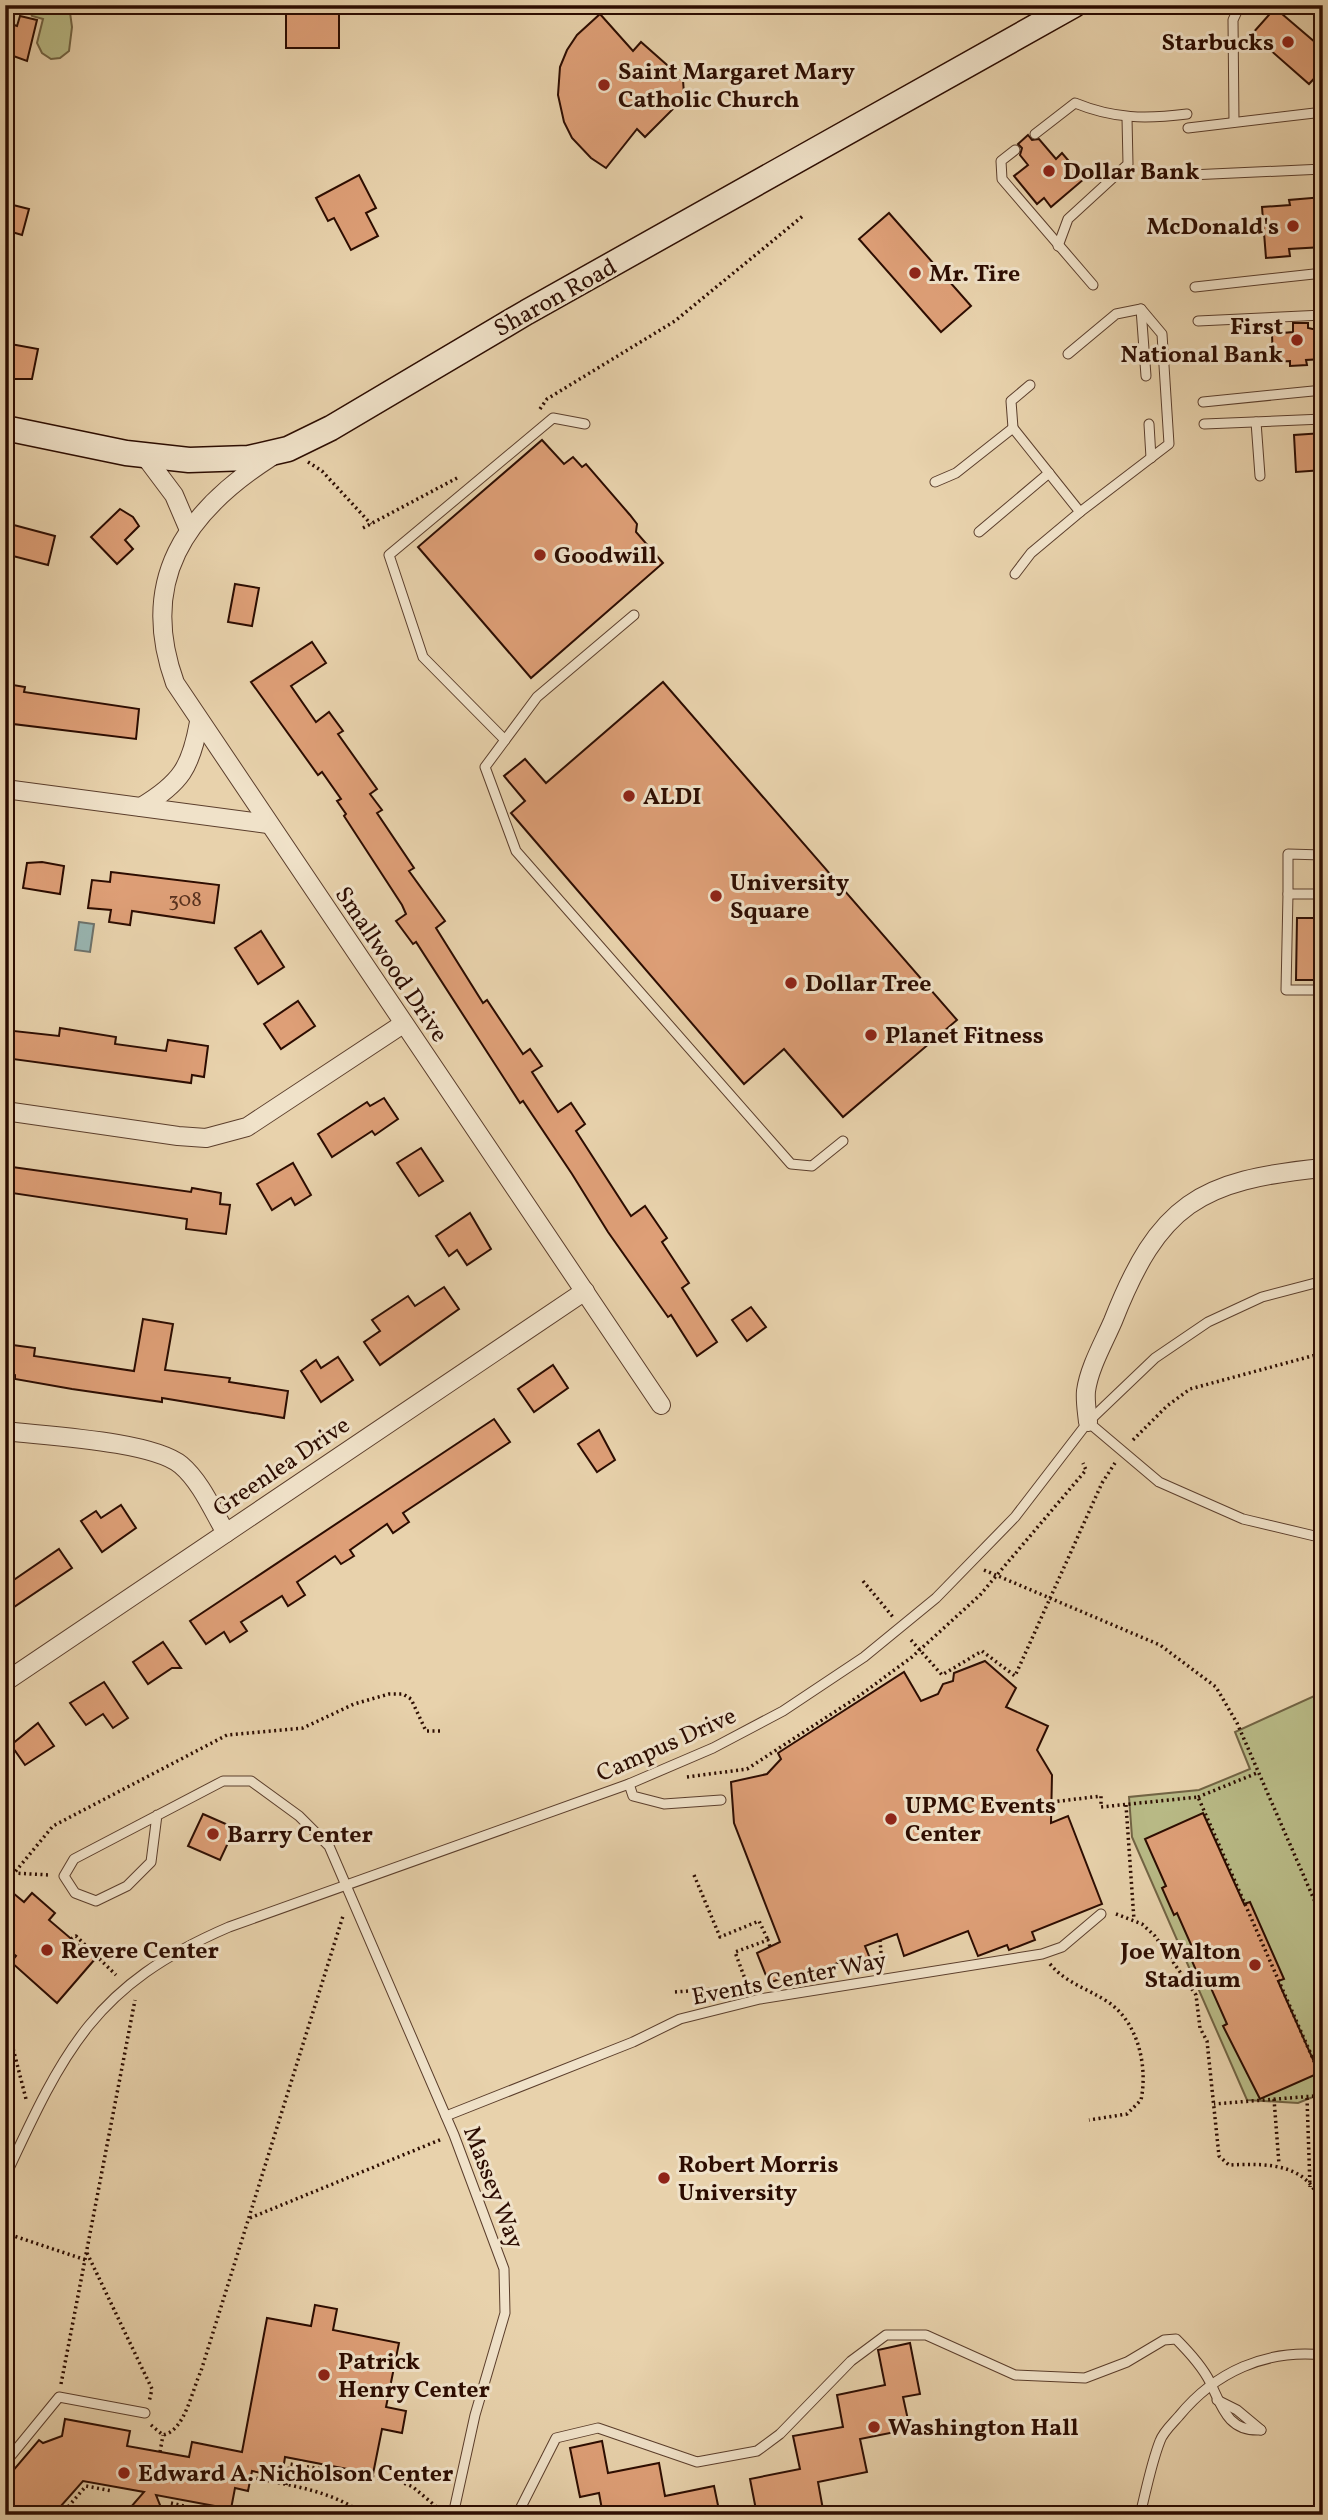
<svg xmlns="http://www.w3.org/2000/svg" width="1328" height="2520" font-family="Vollkorn,serif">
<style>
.green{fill:#b9bb87;stroke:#726444;stroke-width:2}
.water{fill:#99b6b2;stroke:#6d726b;stroke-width:2}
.building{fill:#de9f77;stroke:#2c0c01;stroke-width:2}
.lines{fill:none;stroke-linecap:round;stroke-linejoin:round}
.lane-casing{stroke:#5b3e2c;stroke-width:11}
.street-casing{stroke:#5b3e2c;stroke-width:20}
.secondary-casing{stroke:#2c0c01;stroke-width:27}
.path{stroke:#2c0c01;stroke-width:3.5;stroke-dasharray:2 3.5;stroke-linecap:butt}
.lane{stroke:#f0e2c9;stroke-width:9}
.street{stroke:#f0e2c9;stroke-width:18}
.secondary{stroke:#f0e2c9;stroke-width:24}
.poi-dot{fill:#8f2418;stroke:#f0e2c9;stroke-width:2.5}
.labels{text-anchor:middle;stroke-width:6;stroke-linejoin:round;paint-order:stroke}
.number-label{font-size:21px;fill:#58311e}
.poi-label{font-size:24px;font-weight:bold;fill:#2c0c01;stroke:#f0e2c9;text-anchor:start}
.street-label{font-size:24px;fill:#2c0c01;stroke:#f0e2c9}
</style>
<rect width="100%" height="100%" fill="#e8d2ac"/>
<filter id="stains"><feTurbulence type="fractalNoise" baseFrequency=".00286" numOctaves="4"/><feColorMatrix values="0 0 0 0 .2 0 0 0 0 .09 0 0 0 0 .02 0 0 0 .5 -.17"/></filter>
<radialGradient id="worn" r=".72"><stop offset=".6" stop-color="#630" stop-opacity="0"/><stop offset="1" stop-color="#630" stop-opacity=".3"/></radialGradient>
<!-- green -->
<g class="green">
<polygon points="27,5 69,5 72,27 69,51 60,58 51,59 42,53 37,43 43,19 32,16"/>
<polygon points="1323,1692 1323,2093 1298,2103 1247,2100 1132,1837 1129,1797 1199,1790 1250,1769 1235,1732"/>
</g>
<!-- water -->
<polygon class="water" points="79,922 94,924 90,952 75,950"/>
<!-- building -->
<g class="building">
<rect x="286" y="5" width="53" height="43"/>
<polygon points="1275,8 1323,49 1323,69 1309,84 1252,34"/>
<polygon points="600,14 633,51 641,42 675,72 676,78 683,80 684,94 676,97 677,105 645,137 637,129 606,168 591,158 572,138 564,122 558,95 560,67 567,50 577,35"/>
<polygon points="20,16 37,20 27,61 5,53 5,22 17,26"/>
<polygon points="1028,135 1032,140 1039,139 1056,159 1062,153 1084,179 1051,207 1044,198 1037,204 1014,176 1028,165 1020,155 1022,148 1018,144"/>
<polygon points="359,175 376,208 366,213 378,236 351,250 334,218 328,221 316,198"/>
<polygon points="1323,197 1323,247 1289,249 1290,256 1266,258 1262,207 1290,205 1289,200"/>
<polygon points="5,203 29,209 22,235 5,230"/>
<polygon points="889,213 971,306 941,332 859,239"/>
<polygon points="1293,323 1308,323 1308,328 1322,331 1323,359 1306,360 1307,365 1290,366 1290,361 1273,362 1272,334 1293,332"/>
<polygon points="5,343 38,349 32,379 5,379"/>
<polygon points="1323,433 1323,470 1296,472 1294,435"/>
<polygon points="542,440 564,464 573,457 582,467 586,464 630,515 637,524 636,532 663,563 531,678 418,547"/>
<polygon points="120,509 133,517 139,526 125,540 133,549 117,564 91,537"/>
<polygon points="10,524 55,536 48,565 5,554"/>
<polygon points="235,584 259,588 252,626 228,622"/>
<polygon points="312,642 326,663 291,686 316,722 329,712 343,731 338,734 377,789 370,794 382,810 377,813 414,868 409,871 445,921 436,928 483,1003 487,1000 523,1054 530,1049 542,1066 532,1072 558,1112 571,1103 585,1124 576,1131 631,1216 645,1206 667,1238 662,1242 689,1283 682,1288 717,1342 697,1356 671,1315 668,1317 608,1232 572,1174 523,1101 520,1103 416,942 413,944 396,921 406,914 402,905 344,816 346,814 337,801 341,799 322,772 318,775 251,682"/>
<polygon points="663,682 957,1020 843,1117 784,1049 744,1084 511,813 525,801 504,776 525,759 546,783"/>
<polygon points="7,684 25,687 24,692 139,709 136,739 5,723"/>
<polygon points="42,862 64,866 60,894 23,888 27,863"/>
<polygon points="111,872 219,885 214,923 132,911 130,925 109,922 111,910 88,908 92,880 110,882"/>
<polygon points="1297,918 1323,918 1323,980 1296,980"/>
<polygon points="261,931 284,967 258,984 235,948"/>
<polygon points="298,1001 315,1026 281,1049 264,1024"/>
<polygon points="60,1028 116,1037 115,1044 166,1051 168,1040 208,1046 204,1077 192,1075 191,1083 5,1058 5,1030 59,1036"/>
<polygon points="384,1098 398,1119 375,1135 372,1131 332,1157 318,1134 367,1102 370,1106"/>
<polygon points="421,1148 443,1181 419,1196 397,1163"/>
<polygon points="293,1163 311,1195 295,1205 291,1198 272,1210 257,1184"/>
<polygon points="5,1166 191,1192 192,1188 221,1193 220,1204 230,1205 226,1234 186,1229 187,1219 5,1192"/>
<polygon points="470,1213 491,1249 467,1265 457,1250 449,1256 436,1236"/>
<polygon points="444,1287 459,1309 380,1365 364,1342 380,1331 372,1320 408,1296 415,1306"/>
<polygon points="751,1307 766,1327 747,1341 732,1320"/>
<polygon points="143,1319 173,1324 165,1370 230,1378 229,1382 288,1391 284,1418 162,1398 162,1402 72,1389 15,1379 15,1375 5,1373 5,1344 35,1348 34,1356 134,1371"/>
<polygon points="338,1357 353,1380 321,1402 301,1371 316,1360 321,1368"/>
<polygon points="553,1365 568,1388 534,1412 518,1389"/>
<polygon points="494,1419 510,1442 403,1513 409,1522 393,1533 387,1524 350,1550 354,1556 341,1564 335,1556 297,1582 305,1595 288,1606 282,1596 241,1622 247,1631 230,1642 224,1632 206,1644 190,1621"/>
<polygon points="599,1430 615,1460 597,1472 578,1444"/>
<polygon points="121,1505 136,1528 102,1552 81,1521 96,1511 101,1518"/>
<polygon points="59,1549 72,1568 5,1613 5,1586"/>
<polygon points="163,1642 181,1668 172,1668 148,1684 133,1662"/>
<polygon points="985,1661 1016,1688 1006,1707 1048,1726 1037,1750 1052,1775 1051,1823 1068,1816 1102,1904 1032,1932 1035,1940 1009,1950 1007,1945 978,1956 968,1931 904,1956 897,1934 865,1946 871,1961 847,1970 843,1961 795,1979 793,1974 769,1983 757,1953 780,1942 734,1823 731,1782 767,1774 781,1759 778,1753 904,1672 921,1701 938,1694 943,1684 953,1681 954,1673"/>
<polygon points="104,1682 128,1718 113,1728 103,1714 86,1725 70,1703"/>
<polygon points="38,1723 54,1746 25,1765 11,1745"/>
<polygon points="1203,1813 1244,1904 1250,1902 1284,1979 1278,1981 1319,2073 1260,2099 1223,2026 1227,2024 1207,1979 1201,1982 1192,1961 1197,1958 1177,1913 1174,1915 1162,1888 1166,1886 1145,1839"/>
<polygon points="203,1814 235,1828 220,1860 188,1846"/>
<polygon points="13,1893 24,1902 32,1893 55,1913 49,1920 95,1959 57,2003 11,1962 16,1956 5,1947 13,1938 5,1932 5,1902"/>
<polygon points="315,2305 337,2309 333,2330 399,2343 386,2407 406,2411 402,2433 382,2429 373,2474 285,2457 282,2477 252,2471 248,2491 235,2488 231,2509 156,2495 164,2515 124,2515 144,2492 83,2481 53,2515 5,2515 5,2480 39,2440 43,2443 62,2436 65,2419 130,2431 127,2446 189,2457 192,2442 242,2452 267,2318 311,2326"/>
<polygon points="910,2343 920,2394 903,2397 910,2429 860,2439 867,2472 818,2482 824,2515 757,2515 750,2479 800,2469 793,2436 843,2427 837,2395 885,2385 878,2350"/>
<polygon points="602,2441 608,2473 659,2463 665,2496 714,2486 720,2515 603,2515 599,2493 580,2497 570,2448"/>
</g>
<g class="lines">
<!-- lane casing -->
<g class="lane-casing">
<g id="lane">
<polyline points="1234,122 1233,20 1240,5"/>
<polyline points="1188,128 1323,112"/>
<path d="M 1035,134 L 1075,103 C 1114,119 1146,119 1187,114"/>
<polyline points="1015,150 1001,161 1002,179 1093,285"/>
<polyline points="1190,175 1323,169"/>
<polyline points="1058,246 1068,219 1128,164 1127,118"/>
<polyline points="1195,287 1323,273"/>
<polyline points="1141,309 1146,376"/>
<polyline points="1198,321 1323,315"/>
<polyline points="1068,354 1116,314 1141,309 1162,334 1169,444 1080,512"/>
<polyline points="1203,402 1323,390"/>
<polyline points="1256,422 1260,476"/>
<polyline points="1149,424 1151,458"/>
<polyline points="1204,424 1323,419"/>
<polyline points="1013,428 1011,401 1030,385"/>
<polyline points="935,482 956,473 1013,428 1080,512 1031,553 1015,574"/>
<polyline points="979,532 1049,473"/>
<polyline points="634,615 537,697 485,767 516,851 791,1164 812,1166 843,1141"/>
<polyline points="505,740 423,657 389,555 553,418 585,424"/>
<polyline points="1323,855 1288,854 1288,894 1323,894"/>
<polyline points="1288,894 1286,990 1323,990"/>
<polyline points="1088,1422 1159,1482 1243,1519 1323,1538"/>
<polyline points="629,1784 633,1796 664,1804 721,1800"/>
<polyline points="157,1815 151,1862 127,1886 96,1901 75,1893 64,1876 74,1859 223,1781 251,1781 299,1816 329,1846 454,2135 504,2269 505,2313 475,2415 453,2515"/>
<polyline points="446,2116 633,2042 680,2019 760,1999 1042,1954 1062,1947 1101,1914"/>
<path d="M 5,2177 C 64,2050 94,1985 229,1927 L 629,1784 L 713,1748 L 783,1711 L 864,1657 L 936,1598 L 1015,1517 L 1088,1422 L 1155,1358 L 1208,1322 L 1262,1297 L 1323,1281"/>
<polyline points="1217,2400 1237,2410 1261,2430"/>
<polyline points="5,2463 59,2397 145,2413"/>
<path d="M 517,2515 L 556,2438 L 598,2428 L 697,2462 L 757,2451 L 780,2434 L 851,2361 L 886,2335 L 926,2335 L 1015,2375 L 1085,2378 L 1127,2362 L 1164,2340 L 1176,2339 C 1188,2351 1202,2366 1210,2382 C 1222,2407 1228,2432 1261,2430"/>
<path d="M 1140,2515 C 1146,2491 1151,2464 1160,2441 C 1163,2432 1173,2423 1179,2416 C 1215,2372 1266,2349 1323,2355"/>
</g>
</g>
<!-- street casing -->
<g class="street-casing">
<g id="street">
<polyline points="144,455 174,495 189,530"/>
<path d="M 271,457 C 185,512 138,581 175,683 L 661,1405"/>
<polyline points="5,789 268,824"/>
<path d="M 141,807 C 181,783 191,767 199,722"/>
<polyline points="5,1111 178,1136 206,1138 247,1127 403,1024"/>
<path d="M 1088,1422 C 1087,1412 1085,1401 1086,1391 C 1089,1368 1104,1342 1113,1321 C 1159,1204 1199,1180 1323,1168"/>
<path d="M 5,1431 C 46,1436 152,1441 181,1465 C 201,1482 213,1511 226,1533"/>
<polyline points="5,1682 585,1291"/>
</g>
</g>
<!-- secondary casing -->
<g class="secondary-casing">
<polyline id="secondary" points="5,428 126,453 189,460 249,458 288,449 331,428 527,312 1074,5"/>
</g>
<!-- path -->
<g class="path">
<polyline points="540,409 547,399 675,321 804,215"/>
<polyline points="308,462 322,471 371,524"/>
<polyline points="363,528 457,478"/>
<polyline points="1133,1440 1167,1406 1190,1389 1323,1353"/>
<polyline points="984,1570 1160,1645 1216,1687 1237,1723 1323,1920"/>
<polyline points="863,1581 893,1617"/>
<polyline points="911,1640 942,1675 982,1651 1015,1676 1102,1483 1115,1463"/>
<polyline points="687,1777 747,1769 859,1696 912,1657 980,1595 1086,1470 1083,1463"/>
<polyline points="1198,1797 1257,1773"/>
<polyline points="1052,1802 1101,1796 1101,1807 1198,1797 1321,2077 1314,2096 1214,2104"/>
<polyline points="1126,1805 1134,1920"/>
<polyline points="13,1873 50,1875"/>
<polyline points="694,1875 720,1937 759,1921 768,1940"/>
<polyline points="5,1884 53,1826 227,1735 303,1728 354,1704 389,1694 403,1694 411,1699 426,1731 441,1731"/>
<path d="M 1116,1914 L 1142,1924 L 1155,1936 L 1196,1995 L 1200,2028 L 1207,2041 L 1219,2156 L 1229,2165 C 1270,2163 1316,2163 1323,2216"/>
<polyline points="71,1939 76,1936 116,1975"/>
<polyline points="880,1940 882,1966"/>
<polyline points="5,1955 13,1953"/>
<path d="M 1050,1964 C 1067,1984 1087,1988 1108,2002 C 1138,2022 1148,2066 1141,2100 L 1127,2114 L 1089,2120"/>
<polyline points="748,1987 735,1952 768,1940 770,1947"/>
<polyline points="675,1992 743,1987"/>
<polyline points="5,2017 26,2099"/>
<polyline points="1307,2098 1310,2187"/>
<polyline points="1274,2099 1279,2164"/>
<polyline points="250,2218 442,2139"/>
<polyline points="5,2233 86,2260"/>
<polyline points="87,2253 152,2389 149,2402"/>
<polyline points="61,2384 135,2000"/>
<path d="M 151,2425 L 163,2435 C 185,2431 192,2390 201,2371 L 343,1916"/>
<polyline points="160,2452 163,2435"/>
<path d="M 251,2477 C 291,2486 331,2490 365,2515"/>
<polyline points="286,2485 290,2464 399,2481 413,2487 439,2509"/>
<polyline points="171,2503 224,2515"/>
<polyline points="61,2515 86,2486 112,2491"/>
</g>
<!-- lane -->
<use href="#lane" class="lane"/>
<!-- street -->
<use href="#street" class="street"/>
<!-- secondary -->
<use href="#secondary" class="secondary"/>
</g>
<!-- markers -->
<g class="poi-dot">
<circle cx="1288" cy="42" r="7"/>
<circle cx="604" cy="85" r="7"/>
<circle cx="1049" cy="171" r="7"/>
<circle cx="1293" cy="226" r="7"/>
<circle cx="915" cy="273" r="7"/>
<circle cx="1297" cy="340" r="7"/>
<circle cx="540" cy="555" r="7"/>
<circle cx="629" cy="796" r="7"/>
<circle cx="716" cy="896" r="7"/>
<circle cx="791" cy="983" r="7"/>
<circle cx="871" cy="1035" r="7"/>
<circle cx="891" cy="1819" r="7"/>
<circle cx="213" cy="1834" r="7"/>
<circle cx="47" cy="1950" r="7"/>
<circle cx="1255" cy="1965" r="7"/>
<circle cx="664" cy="2178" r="7"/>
<circle cx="324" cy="2375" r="7"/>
<circle cx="874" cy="2427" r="7"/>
<circle cx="124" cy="2473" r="7"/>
</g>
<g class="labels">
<!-- number labels -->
<g class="number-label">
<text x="185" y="906">308</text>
</g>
<!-- poi labels -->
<g class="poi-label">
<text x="1274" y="50" text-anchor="end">Starbucks</text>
<text x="618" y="79">Saint Margaret Mary<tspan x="618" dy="28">Catholic Church</tspan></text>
<text x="1063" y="179">Dollar Bank</text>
<text x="1279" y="234" text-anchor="end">McDonald's</text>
<text x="929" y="281">Mr. Tire</text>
<text x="1283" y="334" text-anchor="end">First<tspan x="1283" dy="28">National Bank</tspan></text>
<text x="554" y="563">Goodwill</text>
<text x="643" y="804">ALDI</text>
<text x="730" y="890">University<tspan x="730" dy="28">Square</tspan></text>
<text x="805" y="991">Dollar Tree</text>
<text x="885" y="1043">Planet Fitness</text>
<text x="905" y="1813">UPMC Events<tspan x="905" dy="28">Center</tspan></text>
<text x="227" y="1842">Barry Center</text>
<text x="61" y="1958">Revere Center</text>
<text x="1241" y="1959" text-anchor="end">Joe Walton<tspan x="1241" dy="28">Stadium</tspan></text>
<text x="678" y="2172">Robert Morris<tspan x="678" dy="28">University</tspan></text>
<text x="338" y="2369">Patrick<tspan x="338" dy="28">Henry Center</tspan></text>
<text x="888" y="2435">Washington Hall</text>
<text x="138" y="2481">Edward A. Nicholson Center</text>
</g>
<!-- street labels -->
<g class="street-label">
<text transform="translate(555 297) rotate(-29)" y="8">Sharon Road</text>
<text transform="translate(392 964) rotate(56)" y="8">Smallwood Drive</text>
<text transform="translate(281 1466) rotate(-34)" y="8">Greenlea Drive</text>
<text transform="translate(666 1744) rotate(-24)" y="8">Campus Drive</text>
<text transform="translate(789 1978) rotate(-11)" y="8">Events Center Way</text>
<text transform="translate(494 2187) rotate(69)" y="8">Massey Way</text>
</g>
</g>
<!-- margin -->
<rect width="1328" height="2520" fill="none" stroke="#e8d2ac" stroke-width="28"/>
<rect x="7" y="7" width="1314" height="2506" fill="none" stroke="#2c0c01" stroke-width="3.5"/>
<rect x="14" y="14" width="1300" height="2492" fill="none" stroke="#2c0c01" stroke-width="2"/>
<rect width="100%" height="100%" filter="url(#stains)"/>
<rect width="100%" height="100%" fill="url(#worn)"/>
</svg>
